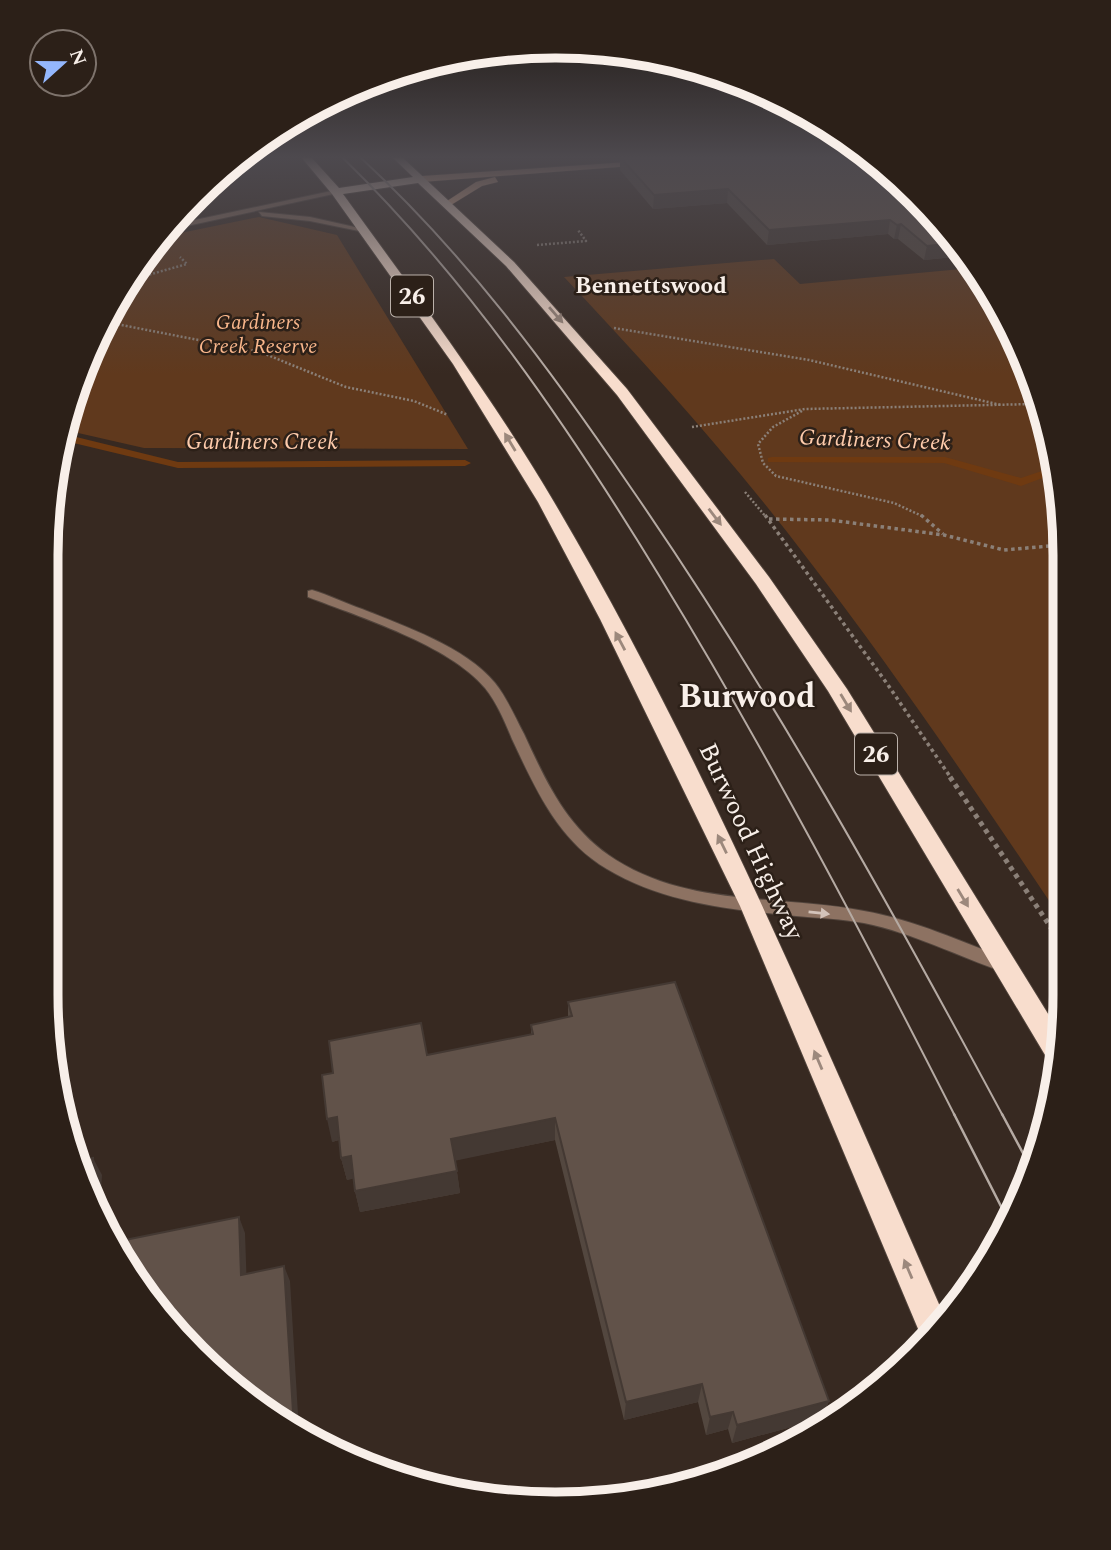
<svg xmlns="http://www.w3.org/2000/svg" width="1111" height="1550" font-family="Spectral,serif">
<style>
.green{fill:#60391d}
.lines{fill:none;stroke-linecap:round;stroke-linejoin:round}
.stream{fill:#6f3a11;fill-rule:evenodd}
.lane-casing{stroke:#52453d;stroke-width:2}
.street-casing{stroke:#52453d;stroke-width:2}
.primary-casing{stroke:#52453d;stroke-width:1}
.highway-casing{stroke:#52453d;stroke-width:2}
.path-far2{stroke:#8b8078;stroke-width:2.5;stroke-dasharray:2 2;stroke-linecap:butt}
.path-far1{stroke:#8b8078;stroke-width:3.5;stroke-dasharray:3.5 3.5;stroke-linecap:butt}
.path{stroke:#8b8078;stroke-width:5;stroke-dasharray:4.5 4.5;stroke-linecap:butt}
.lane{fill:#8d7262;fill-rule:evenodd}
.street{fill:#8d7262;fill-rule:evenodd}
.primary{fill:#eeb896;fill-rule:evenodd}
.highway{fill:#f8ddcd;fill-rule:evenodd}
.tram-far1{stroke:#b5aaa3;stroke-width:2}
.tram{stroke:#b5aaa3;stroke-width:2.5}
.wall{fill:#53473f}
.shaded-wall{fill:#443933}
.building{fill:#615249;stroke:#443933;stroke-width:2}
.oneway{fill:#9c887c}
.oneway2{fill:#d3c3ba}
.labels{text-anchor:middle;stroke-width:5;stroke-linejoin:round;paint-order:stroke}
.far-park-label{font-size:21px;font-style:italic;fill:#f9b68b;stroke:#2c2018}
.far-neighbourhood-label{font-size:23px;font-weight:bold;fill:#f8efe9;stroke:#2c2018}
.far-water-label{font-size:23px;font-style:italic;fill:#fecbab;stroke:#2c2018}
.shield{fill:#2c2018;stroke:#bbb1aa;stroke-width:2}
.shield-label{font-size:24px;font-weight:bold;fill:#f8efe9}
.street-label{font-size:26px;fill:#f8efe9;stroke:#2c2018}
.district-label{font-size:33px;font-weight:bold;fill:#f8efe9;stroke:#2c2018}
.rim{fill:none;stroke:#f8efe9;stroke-width:9}
</style>
<rect width="100%" height="100%" fill="#372921"/>
<!-- green -->
<g class="green">
<polygon points="259,217 337,235 468,449 144,448 65,430 114,300 166,236"/>
<path d="M 774,259 L 800,284 L 972,268 L 1013,330 L 1061,489 L 1064,923 C 981,799 898,676 807,558 C 732,459 649,367 564,277 Z"/>
</g>
<g class="lines">
<!-- stream -->
<g class="stream">
<polygon points="64,434 178,462 465,460 471,463 465,466 178,468 61,440"/>
<polygon points="772,457 945,457 1021,478 1054,467 1056,473 1021,486 944,463 768,462 768,458"/>
</g>
<!-- lane casing -->
<g class="lane-casing">
<path id="lane" d="M 312,590 C 329,595 345,603 362,609 C 404,626 466,647 495,683 C 507,698 515,717 524,734 C 547,784 568,830 616,860 C 691,907 782,895 864,911 C 915,920 962,942 1010,960 L 1012,965 L 1010,970 L 1004,972 C 957,956 913,933 864,923 C 842,919 819,918 796,916 C 732,910 663,903 607,869 C 558,840 536,790 512,739 C 505,722 497,703 485,688 C 449,645 360,617 308,597 L 308,591 Z"/>
</g>
<!-- street casing -->
<g class="street-casing">
<g id="street">
<polygon points="336,190 338,193 173,229 176,224"/>
<polygon points="259,212 310,217 368,230 364,232 310,221 262,216"/>
</g>
</g>
<!-- primary casing -->
<g class="primary-casing">
<g id="primary">
<polygon points="642,161 645,165 422,182 418,179 422,176"/>
<polygon points="495,177 498,182 482,186 451,205 444,203 476,182"/>
</g>
</g>
<!-- highway casing -->
<g class="highway-casing">
<path id="highway" d="M 301,157 L 311,157 L 339,188 L 413,177 L 392,157 L 402,157 L 514,262 L 627,389 L 769,577 L 847,689 L 1063,1038 L 1058,1068 L 1051,1065 L 828,691 L 756,584 L 617,395 L 506,266 L 418,183 L 343,194 C 416,295 491,395 554,502 C 708,763 824,1044 946,1320 L 924,1343 L 740,906 L 600,619 L 538,502 L 453,364 L 332,194 Z"/>
</g>
<!-- path-far2 -->
<g class="path-far2">
<polyline points="537,245 586,241 578,230"/>
<polyline points="130,280 187,264 180,257"/>
<polyline points="106,322 260,352 346,387 414,401 448,415"/>
<polyline points="614,328 809,360 1001,405"/>
<polyline points="802,411 773,427 758,444 763,463 776,476 894,503 924,517"/>
<polyline points="692,427 805,409 1035,404"/>
<polyline points="745,492 766,517"/>
</g>
<!-- path-far1 -->
<g class="path-far1">
<polyline points="765,515 888,685 951,778"/>
<polyline points="921,515 943,534"/>
<polyline points="769,519 830,520 944,535 1004,550 1061,545"/>
</g>
<!-- path -->
<polyline class="path" points="950,777 1064,947"/>
<!-- lane -->
<use href="#lane" class="lane"/>
<!-- street -->
<use href="#street" class="street"/>
<!-- primary -->
<use href="#primary" class="primary"/>
<!-- highway -->
<use href="#highway" class="highway"/>
<!-- tram-far1 -->
<g class="tram-far1">
<path d="M 342,157 C 469,281 568,426 660,577 C 767,752 862,933 955,1116"/>
<path d="M 360,157 C 465,254 549,367 629,485 C 768,686 887,900 1003,1116"/>
</g>
<!-- tram -->
<g class="tram">
<polyline points="954,1114 1010,1224"/>
<polyline points="1002,1114 1032,1170"/>
</g>
</g>
<!-- wall -->
<g class="wall">
<polygon points="609,157 872,157 939,220 964,256 924,260 898,239 894,239 888,234 767,245 727,203 653,209 620,170 620,160 612,160"/>
<polygon points="568,1002 829,1401 821,1419 732,1443 728,1429 706,1435 698,1402 624,1420 555,1140 455,1160 460,1193 360,1212 355,1191 353,1178 347,1180 341,1158 339,1140 332,1142 427,1055 531,1034 531,1025 568,1017"/>
</g>
<!-- shaded-wall -->
<g class="shaded-wall">
<rect x="612" y="157" width="8" height="3"/>
<polygon points="728,189 727,203 653,209 654,195"/>
<polygon points="890,220 888,234 767,245 769,230"/>
<polygon points="901,224 898,239 894,239 897,225"/>
<polygon points="955,243 964,256 924,260 927,246"/>
<polygon points="337,1117 342,1139 332,1142 327,1119"/>
<polygon points="555,1118 555,1140 454,1161 451,1139"/>
<polygon points="351,1156 357,1178 347,1180 341,1158"/>
<polygon points="93,1158 102,1175 100,1209 91,1189"/>
<polygon points="457,1171 460,1193 360,1212 355,1191"/>
<polygon points="239,1217 245,1233 247,1291 241,1275"/>
<polygon points="284,1266 290,1281 299,1431 294,1428"/>
<polygon points="702,1384 698,1402 624,1420 626,1402"/>
<polygon points="829,1401 821,1419 732,1443 737,1425"/>
<polygon points="733,1412 728,1429 706,1435 710,1417"/>
</g>
<!-- building -->
<g class="building">
<polygon points="620,157 872,157 939,220 955,243 927,246 901,224 897,225 890,220 769,230 728,189 654,195"/>
<polygon points="675,982 829,1401 737,1425 733,1412 710,1417 702,1384 626,1402 555,1118 451,1139 457,1171 355,1191 351,1156 341,1158 337,1117 327,1119 322,1075 333,1073 329,1041 421,1023 427,1055 533,1034 531,1025 572,1016 568,1002"/>
<polygon points="93,1158 91,1189 78,1161"/>
<polygon points="239,1217 241,1275 284,1266 294,1428 220,1378 131,1278 115,1242"/>
</g>
<!-- one-way arrows -->
<defs><path id="oneway-solid" d="M-6-.8H1V-3.2L6.5 0L1 3.2V.8H-6Z" transform="scale(1.75)"/></defs>
<g class="oneway">
<use href="#oneway-solid" transform="translate(556 315) rotate(49)"/>
<use href="#oneway-solid" transform="translate(510 442) rotate(-121)"/>
<use href="#oneway-solid" transform="translate(715 517) rotate(53)"/>
<use href="#oneway-solid" transform="translate(620 641) rotate(-118)"/>
<use href="#oneway-solid" transform="translate(846 703) rotate(59)"/>
<use href="#oneway-solid" transform="translate(722 844) rotate(-116)"/>
<use href="#oneway-solid" transform="translate(963 898) rotate(59)"/>
<use href="#oneway-solid" transform="translate(818 1060) rotate(-113)"/>
<use href="#oneway-solid" transform="translate(908 1269) rotate(-113)"/>
</g>
<use class="oneway2" href="#oneway-solid" transform="translate(819 913) rotate(6)"/>
<!-- sky -->
<linearGradient id="sky" x2="0" y2="1"><stop stop-color="#1e1712"/><stop offset="0.42" stop-color="#4d494e"/><stop offset="1" stop-color="#4d494e" stop-opacity="0"/></linearGradient>
<rect width="1111" height="374" fill="url(#sky)"/>
<g class="labels">
<!-- far-park labels -->
<g class="far-park-label">
<text x="258" y="329">Gardiners<tspan x="258" dy="24">Creek Reserve</tspan></text>
</g>
<!-- far-neighbourhood labels -->
<g class="far-neighbourhood-label">
<text x="651" y="293">Bennettswood</text>
</g>
<!-- far-water labels -->
<g class="far-water-label">
<text transform="translate(875 439) rotate(2)" y="8">Gardiners Creek</text>
<text x="262" y="449">Gardiners Creek</text>
</g>
<!-- shield labels -->
<g class="shield">
<rect x="391" y="275.5" width="42" height="41" rx="5"/>
<rect x="855" y="733.5" width="42" height="41" rx="5"/>
</g>
<g class="shield-label">
<text x="412" y="304">26</text>
<text x="876" y="762">26</text>
</g>
<!-- street labels -->
<g class="street-label">
<text transform="translate(752 841) rotate(65)" y="9">Burwood Highway</text>
</g>
<!-- district labels -->
<g class="district-label">
<text x="747" y="707">Burwood</text>
</g>
</g>
<!-- crop -->
<path d="M0 0H1111V1550H0ZM555 58H556A497 497 0 0 1 1053 555V995A497 497 0 0 1 556 1492H555A497 497 0 0 1 58 995V555A497 497 0 0 1 555 58Z" fill="#2c2018" fill-rule="evenodd"/>
<path class="rim" d="M555 58H556A497 497 0 0 1 1053 555V995A497 497 0 0 1 556 1492H555A497 497 0 0 1 58 995V555A497 497 0 0 1 555 58Z"/>
<!-- north arrow -->
<g transform="translate(63 63) rotate(69)"><circle r="33" fill="#2c2018" stroke="#7e736c" stroke-width="2"/>
<path d="M0-5L12 26L0 18L-12 26Z" fill="#94b7fd"/>
<text y="-10" font-size="19" font-weight="bold" text-anchor="middle" fill="#f8efe9">N</text>
</g>
</svg>
